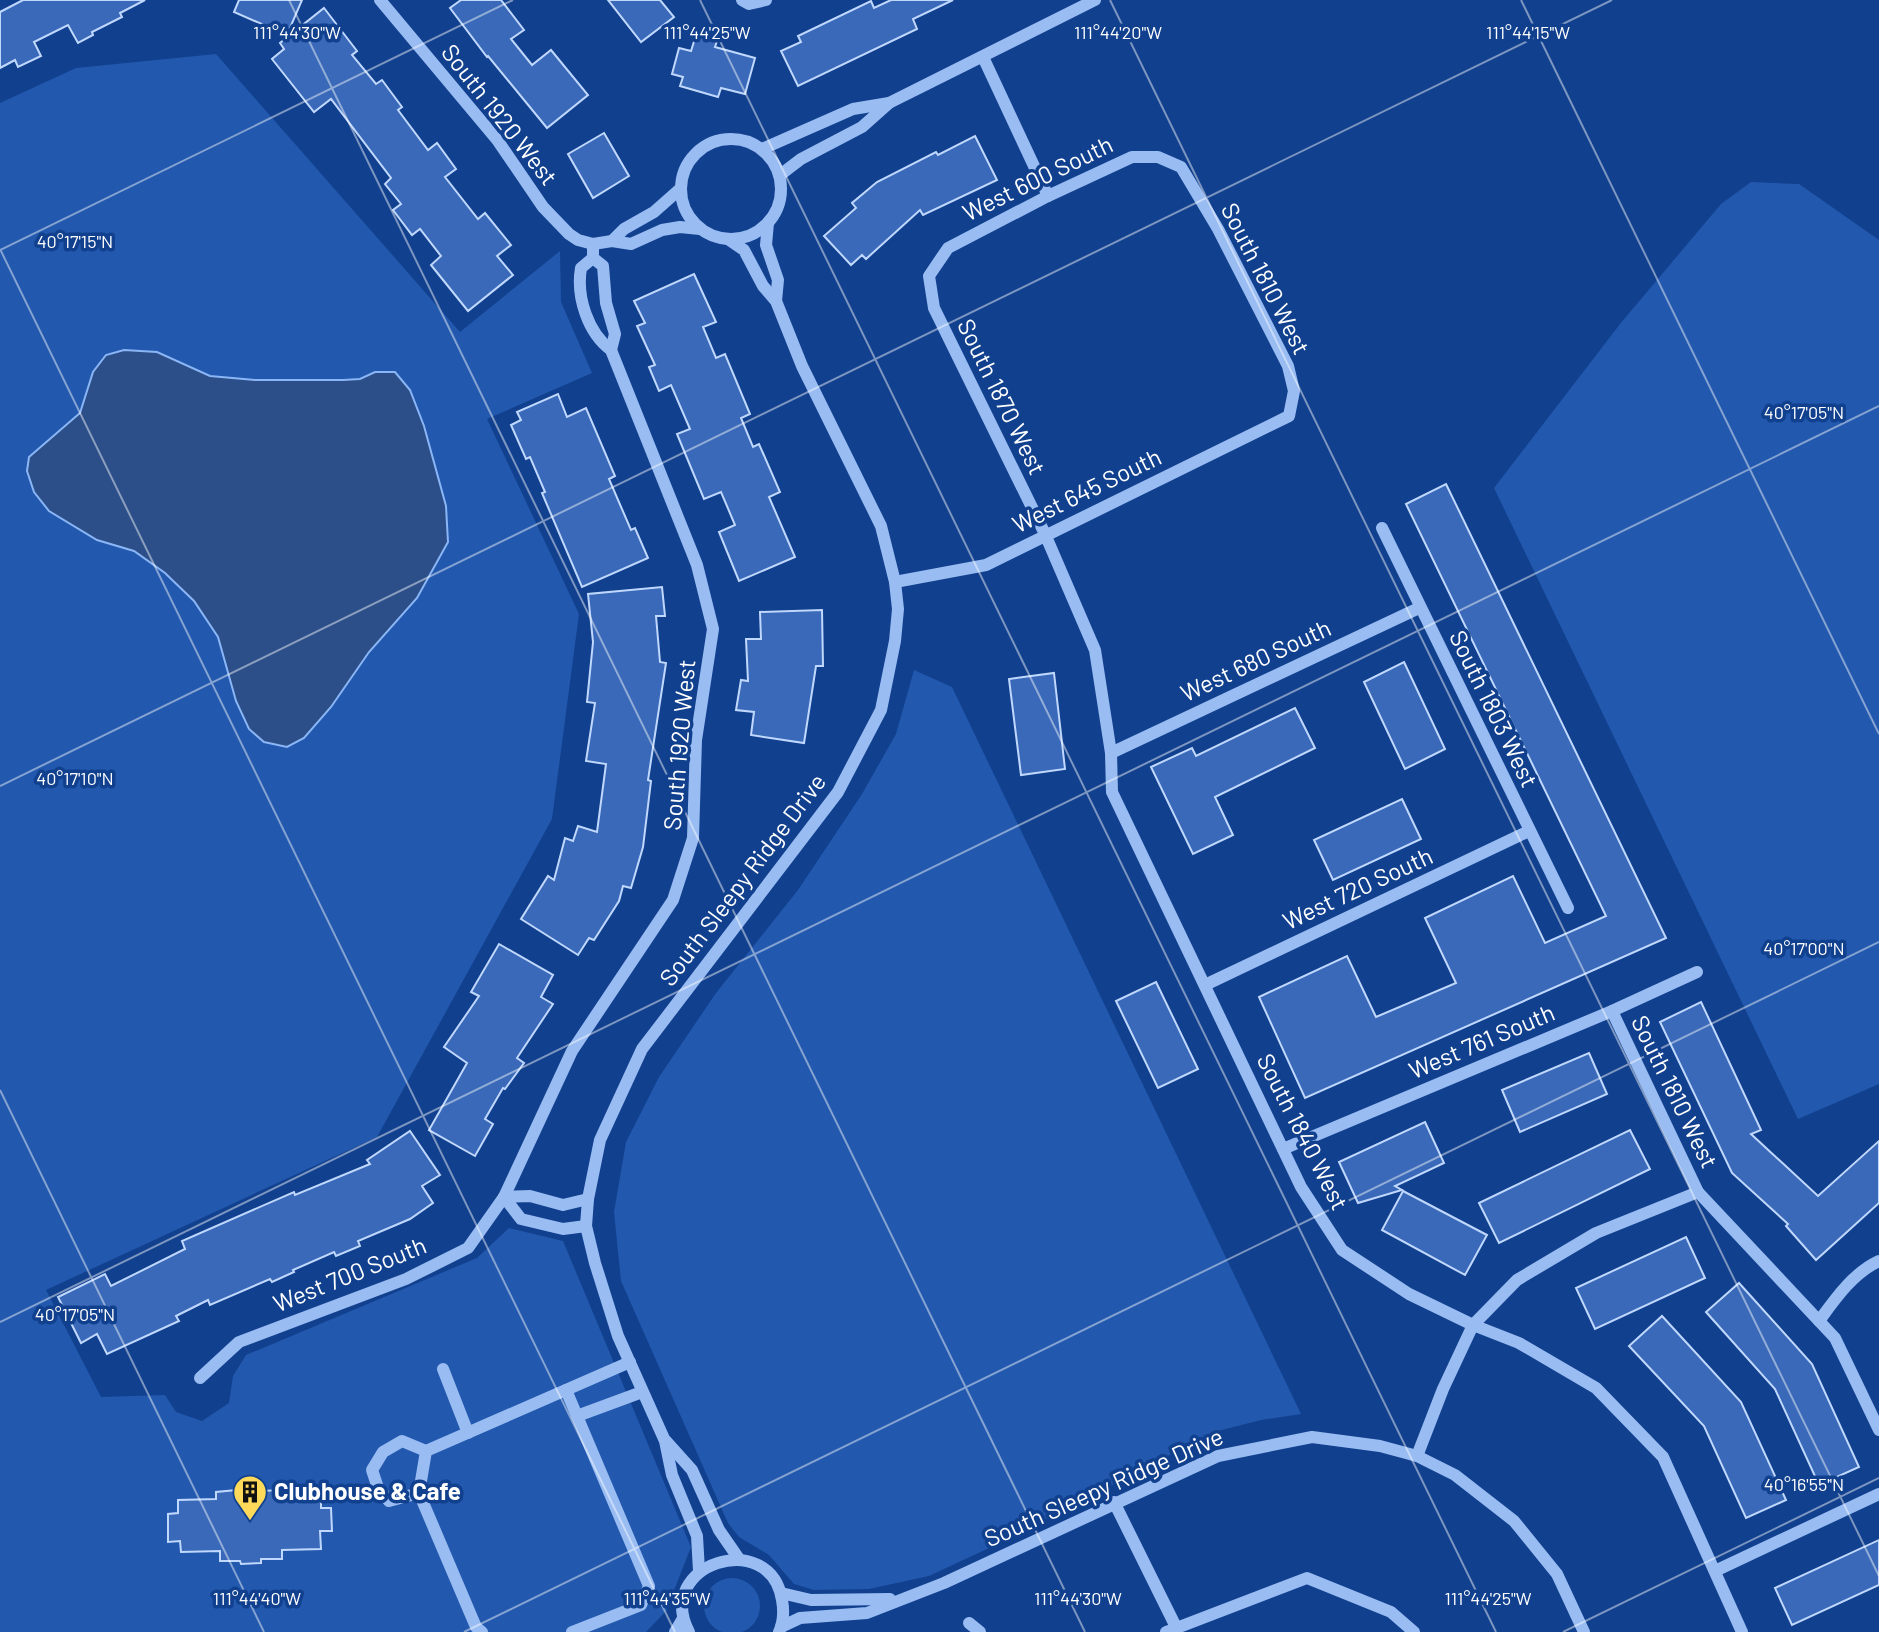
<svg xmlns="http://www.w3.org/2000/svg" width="1879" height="1632" font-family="Barlow,sans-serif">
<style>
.green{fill:#2258ad}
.water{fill:#2c4f89;stroke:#8bb6f6;stroke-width:2}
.building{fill:#3969b8;stroke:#c0d8fd;stroke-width:2}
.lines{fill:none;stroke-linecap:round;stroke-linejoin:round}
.minor{stroke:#99bcf2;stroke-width:12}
.ticks{fill:none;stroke:#fff;stroke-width:2;stroke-opacity:0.45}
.labels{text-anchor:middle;stroke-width:7;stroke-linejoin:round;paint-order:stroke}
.street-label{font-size:24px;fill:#fff;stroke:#11408e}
.poi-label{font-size:24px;font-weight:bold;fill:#fff;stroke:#11408e;text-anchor:start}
.ticks-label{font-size:18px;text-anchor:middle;fill:#fff;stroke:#11408e;stroke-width:7;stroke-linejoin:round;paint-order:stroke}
</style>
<rect width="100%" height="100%" fill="#11408e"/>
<!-- green -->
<g class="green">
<polygon points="216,54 460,332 560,251 561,302 592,373 487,419 579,614 552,819 377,1137 46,1290 101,1397 165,1395 176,1412 202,1421 229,1403 233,1376 246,1355 477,1258 509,1228 563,1241 691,1547 666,1611 646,1632 0,1632 0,103 76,68"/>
<polygon points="1751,182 1799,184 1879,240 1879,1084 1798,1119 1494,488 1620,324 1721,204"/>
<polygon points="914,670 952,687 1301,1414 1261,1420 1214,1432 1004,1541 929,1576 869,1589 814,1590 794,1584 769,1555 739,1537 728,1523 621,1281 614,1212 626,1142 659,1077 716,993 798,890 862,794 896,734"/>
<circle cx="732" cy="1606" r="28"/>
</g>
<!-- water -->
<polygon class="water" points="124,350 157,352 210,376 255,380 343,380 360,379 375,372 395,372 410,390 424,426 446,506 448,542 417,598 369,652 331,707 304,738 287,747 264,742 249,729 236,701 218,637 194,601 165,573 134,551 97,540 49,511 34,492 27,471 29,457 80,413 93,372 106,355"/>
<!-- building -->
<g class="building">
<polygon points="23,0 145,0 120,13 122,17 92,32 93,35 78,43 68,25 34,42 41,56 18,67 15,60 0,68 0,12"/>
<polygon points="239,0 302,0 287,35 234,12"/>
<polygon points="461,0 501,0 524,30 511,39 532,65 551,50 588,95 547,128 488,56 487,57 450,8"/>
<polygon points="608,0 660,0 674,17 641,42"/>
<polygon points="891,0 953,0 913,19 917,29 798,86 781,51 801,42 798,36 871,1 874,8"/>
<polygon points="324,8 357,51 352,55 376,84 382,80 402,107 398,110 428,150 437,143 456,169 445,177 478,219 485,213 511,245 497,256 513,275 468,311 431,265 441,256 420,229 412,235 393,210 401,204 385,184 391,178 331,99 314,112 272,59 284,49 280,43"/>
<polygon points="697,32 718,38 715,47 755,58 745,94 721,88 718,97 680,86 683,77 672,74 679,48 691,51"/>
<polygon points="604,133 629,176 593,198 568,154"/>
<polygon points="975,136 997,180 923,215 920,210 866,259 862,255 851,265 824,236 856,208 852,203 877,182 936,152 938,155"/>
<polygon points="694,274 716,322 703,327 716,358 725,354 750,414 741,418 753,447 759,444 780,492 769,497 795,557 739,581 719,532 735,525 721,492 704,499 677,434 690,429 671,385 659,391 649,367 655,365 637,326 645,323 634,301"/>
<polygon points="558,394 567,417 586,408 615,476 609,479 631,530 635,528 648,558 582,587 542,493 545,492 530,457 526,459 511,425 521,420 517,412"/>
<polygon points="1446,484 1666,938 1305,1098 1259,997 1347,956 1376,1017 1456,983 1425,918 1513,876 1545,943 1606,916 1406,504"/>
<polygon points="662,587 665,616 656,616 660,662 666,663 648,780 651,781 643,847 631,888 623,886 619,901 594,940 589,938 578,955 521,919 548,876 554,880 565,838 573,841 578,826 597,832 606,764 586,761 595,703 587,702 593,642 588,594"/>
<polygon points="822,610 823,666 816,666 804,743 751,735 754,712 736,710 741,680 748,681 746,639 761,639 760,612"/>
<polygon points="1404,662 1445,749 1405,769 1364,682"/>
<polygon points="1054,673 1065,769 1021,775 1009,679"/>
<polygon points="1295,708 1315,748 1215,797 1233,835 1193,854 1151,767 1192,748 1196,756"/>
<polygon points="1402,799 1421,839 1333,880 1314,840"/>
<polygon points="499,944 553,975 541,997 553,1004 517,1058 524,1063 505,1089 503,1088 485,1119 493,1124 475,1156 429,1130 467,1063 444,1047 479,996 471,992"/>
<polygon points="1156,982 1198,1069 1158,1088 1116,1001"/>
<polygon points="1701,1002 1761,1130 1751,1134 1818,1196 1879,1141 1879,1203 1816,1260 1786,1226 1788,1224 1732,1173 1660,1022"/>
<polygon points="1589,1053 1607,1094 1520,1132 1502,1090"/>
<polygon points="1425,1122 1444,1163 1395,1186 1402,1190 1358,1203 1339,1162"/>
<polygon points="1630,1130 1650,1169 1499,1243 1479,1203"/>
<polygon points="410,1131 440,1175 422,1186 433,1203 410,1219 358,1241 360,1246 336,1256 334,1252 293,1270 294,1272 272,1282 270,1279 210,1305 208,1300 176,1316 179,1321 107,1354 97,1334 81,1343 58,1297 105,1274 111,1286 185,1249 182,1241 294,1192 295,1195 370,1164 367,1160"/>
<polygon points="1403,1191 1487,1235 1465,1275 1382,1230"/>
<polygon points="1686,1237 1705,1278 1595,1329 1576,1288"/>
<polygon points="1739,1283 1812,1364 1859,1467 1819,1485 1775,1389 1706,1312"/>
<polygon points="1662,1316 1741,1402 1786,1500 1746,1518 1704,1426 1629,1346"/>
<polygon points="260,1488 260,1491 283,1490 284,1500 321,1499 321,1508 331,1508 332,1531 320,1531 321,1549 282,1550 282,1559 261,1559 261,1563 241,1564 240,1561 220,1561 220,1551 181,1552 180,1541 168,1542 168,1514 178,1513 178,1500 216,1499 216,1492"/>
<polygon points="1879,1540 1879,1585 1792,1625 1775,1588"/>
</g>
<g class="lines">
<!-- minor -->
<g class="minor">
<polyline points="380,0 498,141 543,207 569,234 578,240 593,244 612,241 631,244 662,230 680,227 700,229"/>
<polyline points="742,0 749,4 766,0"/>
<polyline points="983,57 1048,196"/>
<circle cx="731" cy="189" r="50"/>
<polyline points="762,149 853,109 889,103"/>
<polyline points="780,175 801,159 862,127 889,103 1095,0"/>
<polyline points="768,223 766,245 778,280 776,301"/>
<polyline points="612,241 624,229 654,212 680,189"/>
<polyline points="593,258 603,266 606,303 615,334 611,350"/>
<polyline points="1382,528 1568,908"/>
<polyline points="895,582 986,565 1289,416 1294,391 1288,366 1218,229 1181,167 1158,157 1132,157 1048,196 948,248 929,276 934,308 1045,534 1095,650 1111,753 1112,792 1301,1187 1342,1250 1409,1294 1473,1325 1519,1343 1596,1388 1663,1457 1742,1632"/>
<polyline points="1111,753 1419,608"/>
<polyline points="1205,985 1529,831"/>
<polyline points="1612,1011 1698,1192 1835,1338 1879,1430"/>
<polyline points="1283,1149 1612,1011 1697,972"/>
<polyline points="504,1197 521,1219 563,1229 586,1226"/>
<polyline points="504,1197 530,1196 563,1205 588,1199"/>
<path d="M 1819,1321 C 1835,1299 1853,1273 1879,1261"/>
<polyline points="443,1369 468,1433"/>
<path d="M 200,1378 L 239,1342 L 406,1279 L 468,1248 L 504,1197 L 572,1051 L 673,900 L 693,838 L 696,740 L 713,629 L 697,565 L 611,350 C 588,333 576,297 581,268 L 593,258 L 593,244"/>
<polyline points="566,1390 649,1586 641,1605 572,1632"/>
<polyline points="577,1416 642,1392"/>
<polyline points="666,1441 692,1470 719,1530 739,1559"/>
<polyline points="1417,1456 1443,1389 1473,1325 1517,1280 1596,1233 1698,1192"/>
<polyline points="419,1493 389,1501 378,1488 372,1470 383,1452 402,1441 426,1451"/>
<polyline points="1114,1502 1176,1627"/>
<polyline points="699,1571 697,1536 672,1475 665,1441 618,1336 595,1263 586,1226 588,1199 600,1140 642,1049 838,792 881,710 895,641 898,609 895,582 881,526 802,366 776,301 763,286 744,250 728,239"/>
<polyline points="1715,1571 1879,1494"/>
<polyline points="781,1593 811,1600 890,1599"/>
<polyline points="969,1623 980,1632"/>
<polyline points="781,1627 800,1618 867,1613 944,1583 1218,1456 1312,1437 1380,1446 1417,1456 1455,1475 1514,1521 1557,1574 1584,1632"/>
<polyline points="482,1632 476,1627 419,1493 426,1451 630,1362"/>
<polyline points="675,1632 682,1620"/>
<path d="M 689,1632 C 653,1564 770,1527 782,1600 C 784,1611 784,1621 779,1632"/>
<polyline points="1166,1632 1307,1578 1391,1612 1414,1632"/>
</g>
</g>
<!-- ticks -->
<path class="ticks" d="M 289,0 L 1085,1632M 700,0 L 1496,1632M 1110,0 L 1879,1576M 1521,0 L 1879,734M 0,249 L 675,1632M 0,250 L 513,0M 0,786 L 1612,0M 0,1090 L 264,1632M 0,1322 L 1879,406M 464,1632 L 1879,942M 1563,1632 L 1879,1478"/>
<!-- icons -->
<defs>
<g id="building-pin" transform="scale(1.75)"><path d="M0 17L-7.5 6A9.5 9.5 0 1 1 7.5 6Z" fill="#ffd95a" stroke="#11408e"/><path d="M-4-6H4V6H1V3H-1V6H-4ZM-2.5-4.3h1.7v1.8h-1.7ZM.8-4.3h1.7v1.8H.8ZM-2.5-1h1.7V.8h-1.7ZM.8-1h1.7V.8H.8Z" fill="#111"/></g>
</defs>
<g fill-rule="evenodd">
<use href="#building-pin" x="250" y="1492"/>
</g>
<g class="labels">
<!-- street labels -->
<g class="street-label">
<text transform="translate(499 115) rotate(52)" y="8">South 1920 West</text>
<text transform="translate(1038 179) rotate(-26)" y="8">West 600 South</text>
<text transform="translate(1265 279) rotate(63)" y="8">South 1810 West</text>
<text transform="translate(1001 397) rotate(64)" y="8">South 1870 West</text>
<text transform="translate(1087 491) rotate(-26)" y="8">West 645 South</text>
<text transform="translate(1256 661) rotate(-25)" y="8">West 680 South</text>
<text transform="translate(1493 709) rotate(64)" y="8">South 1803 West</text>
<text transform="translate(680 745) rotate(-85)" y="8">South 1920 West</text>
<text transform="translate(743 880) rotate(-53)" y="8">South Sleepy Ridge Drive</text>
<text transform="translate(1358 889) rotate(-25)" y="8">West 720 South</text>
<text transform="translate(1482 1042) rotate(-23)" y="8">West 761 South</text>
<text transform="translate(1674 1092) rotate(64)" y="8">South 1810 West</text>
<text transform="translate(1302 1132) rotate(63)" y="8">South 1840 West</text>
<text transform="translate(350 1275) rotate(-22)" y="8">West 700 South</text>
<text transform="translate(1104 1488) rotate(-24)" y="8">South Sleepy Ridge Drive</text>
</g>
<!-- poi labels -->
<g class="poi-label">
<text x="274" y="1500">Clubhouse &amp; Cafe</text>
</g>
</g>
<g class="ticks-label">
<text x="297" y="39">111°44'30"W</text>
<text x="707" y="39">111°44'25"W</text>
<text x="1118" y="39">111°44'20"W</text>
<text x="1528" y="39">111°44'15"W</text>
<text x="75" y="248">40°17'15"N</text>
<text x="1804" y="419">40°17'05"N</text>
<text x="75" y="785">40°17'10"N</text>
<text x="1804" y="955">40°17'00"N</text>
<text x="75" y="1321">40°17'05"N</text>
<text x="1804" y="1491">40°16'55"N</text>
<text x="257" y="1605">111°44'40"W</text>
<text x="667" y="1605">111°44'35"W</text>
<text x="1078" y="1605">111°44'30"W</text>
<text x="1488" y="1605">111°44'25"W</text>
</g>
</svg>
